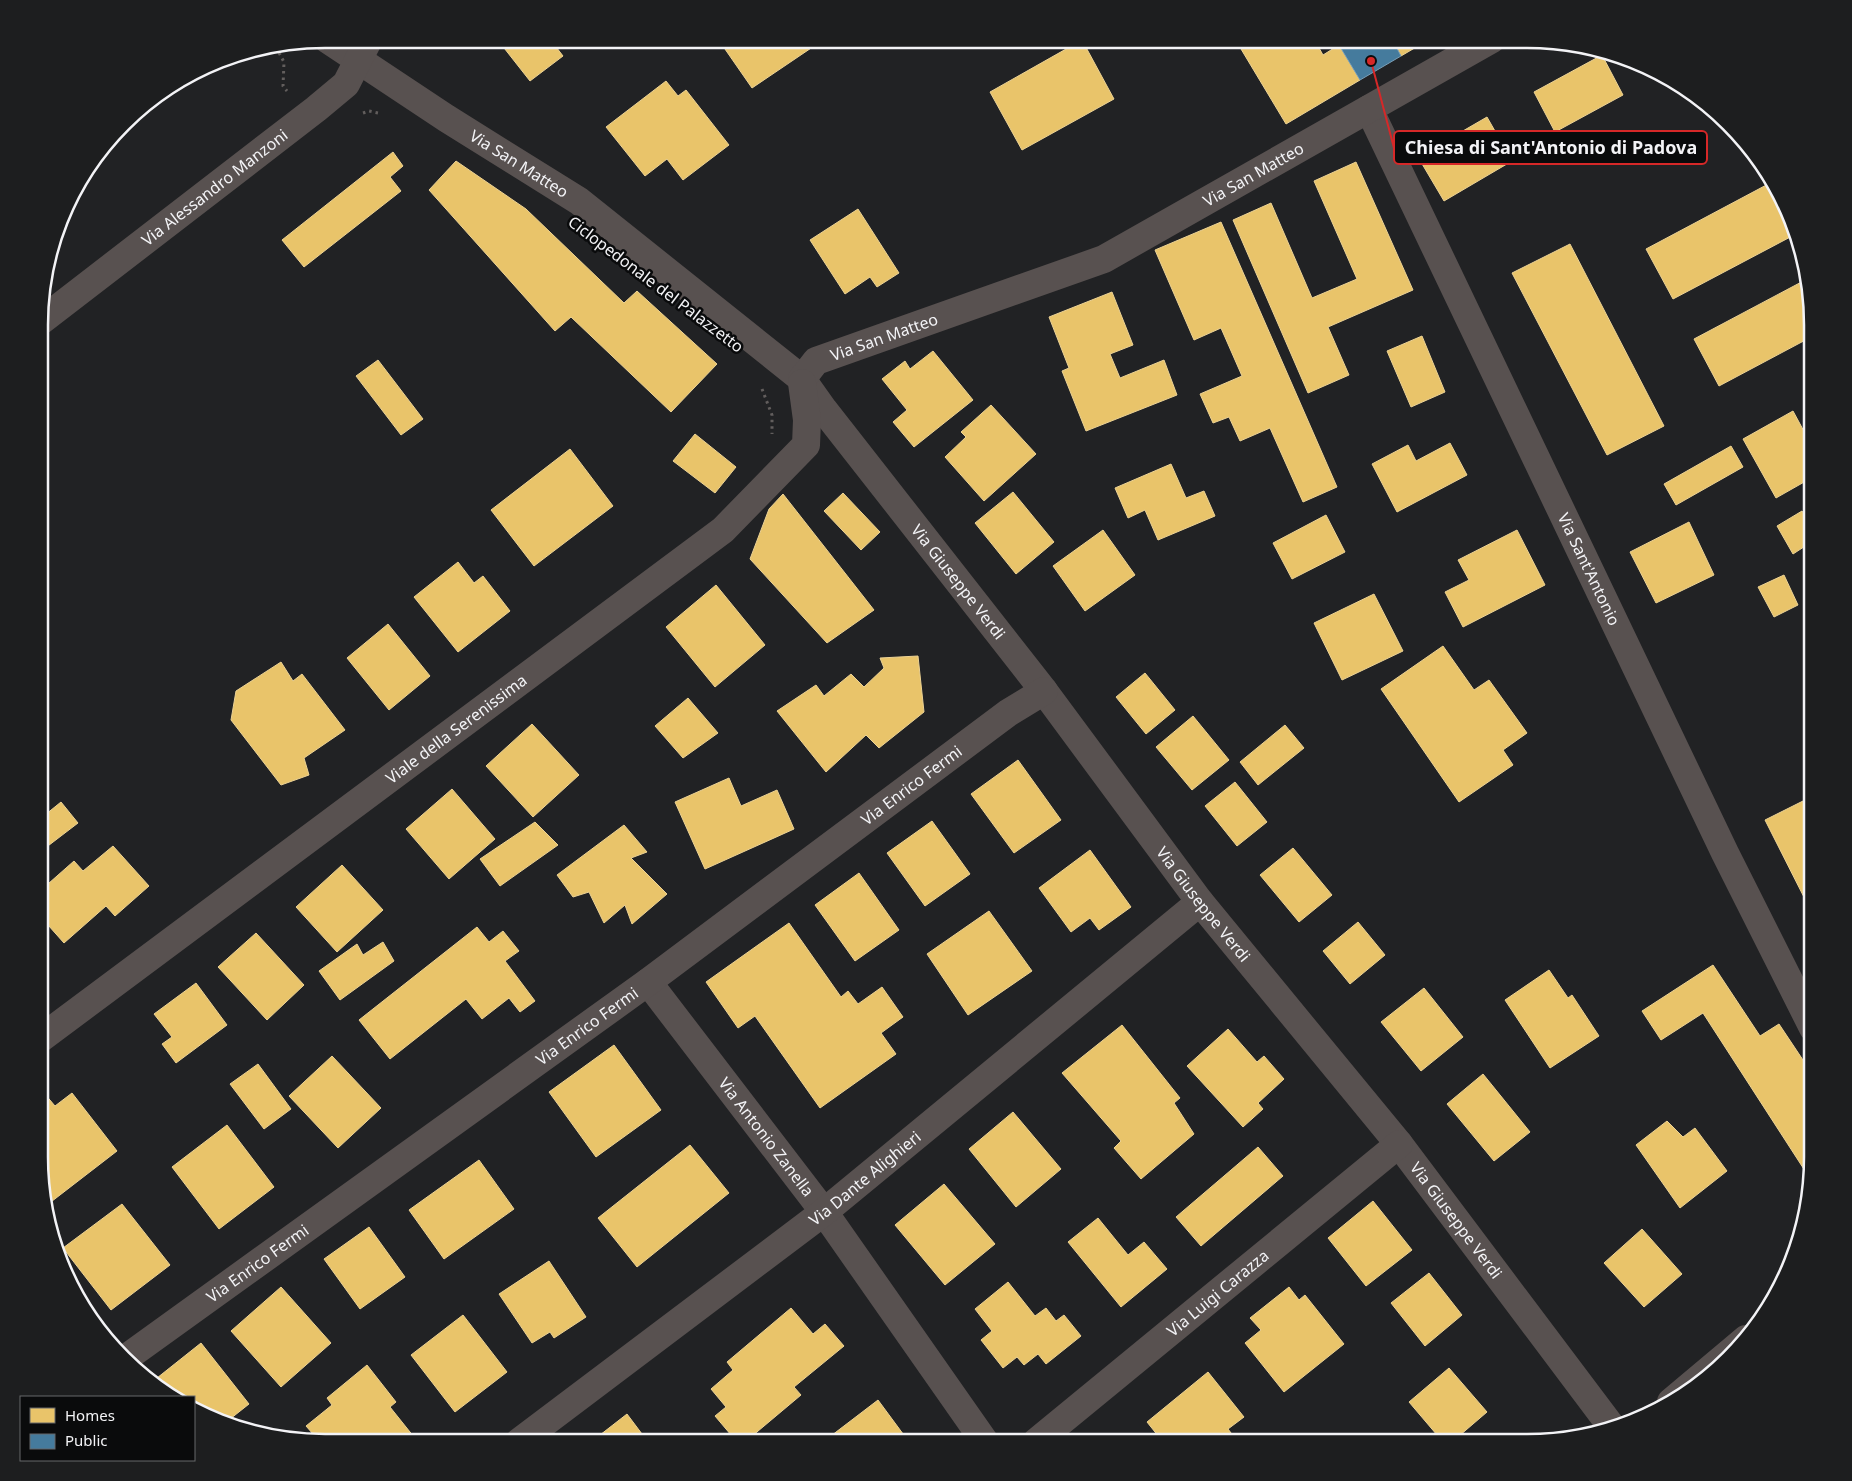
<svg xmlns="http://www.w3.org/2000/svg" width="1852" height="1481" font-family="'Noto Sans',sans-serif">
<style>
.homes{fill:#e9c46a;stroke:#ecd294}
.public{fill:#457b9d;stroke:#799fb8}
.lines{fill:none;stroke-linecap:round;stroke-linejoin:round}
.path{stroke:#625e5d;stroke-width:3;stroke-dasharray:2.5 4;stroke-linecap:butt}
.minor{stroke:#585150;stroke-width:28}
.labels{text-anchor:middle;stroke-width:5;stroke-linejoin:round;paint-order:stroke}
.street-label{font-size:16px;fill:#f3f3f6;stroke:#0a0b0c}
.rim{fill:none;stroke:#f3f3f6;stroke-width:2.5}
.leader{fill:none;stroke:#d62828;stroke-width:2}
.callout-dot{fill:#d62828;stroke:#0a0b0c;stroke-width:2}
.callout{fill:#0a0b0c;stroke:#d62828;stroke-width:2}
.callout-label{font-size:18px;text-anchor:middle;font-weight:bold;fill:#f3f3f6}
</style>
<rect width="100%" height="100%" fill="#212224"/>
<!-- homes -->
<g class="homes">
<polygon points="497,39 550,39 563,56 530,81"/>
<polygon points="718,39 823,39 823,40 752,88"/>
<polygon points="1235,39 1314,39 1323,55 1339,45 1360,80 1286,124"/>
<polygon points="1392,39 1430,39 1401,56"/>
<polygon points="1082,40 1114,99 1022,150 990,92"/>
<polygon points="1602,55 1623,95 1555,132 1534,92"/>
<polygon points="666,81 678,96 686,90 729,145 683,180 667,159 645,176 606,127"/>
<polygon points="1487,117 1512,161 1444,201 1418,157"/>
<polygon points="393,152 403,166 390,177 401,191 304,267 282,240"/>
<polygon points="456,161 526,209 624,303 637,291 717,364 671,412 571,317 555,331 429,190"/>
<polygon points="1356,162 1413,290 1328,327 1349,375 1308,393 1233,220 1271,203 1312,298 1357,279 1314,181"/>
<polygon points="1772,182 1784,198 1796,234 1673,299 1646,249"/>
<polygon points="858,209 899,273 877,287 870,277 845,294 810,240"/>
<polygon points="1221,222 1337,487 1303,502 1270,428 1240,441 1229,417 1213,423 1200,394 1242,376 1221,328 1194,340 1155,250"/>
<polygon points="1570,244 1664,426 1607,455 1512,273"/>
<polygon points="1809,278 1813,336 1719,386 1694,339"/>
<polygon points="1112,292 1133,345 1110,354 1120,378 1164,360 1177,395 1086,431 1062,371 1069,368 1049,317"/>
<polygon points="1422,336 1445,392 1411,407 1387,351"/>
<polygon points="933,351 973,400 914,447 893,422 907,410 882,379 905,361 910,369"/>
<polygon points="378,360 423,419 401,435 356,376"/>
<polygon points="991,405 1036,454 984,501 945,457 966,437 961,432"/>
<polygon points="1793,411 1813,448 1813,477 1776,498 1743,439"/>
<polygon points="695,434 736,467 715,493 673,461"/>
<polygon points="1450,443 1467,475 1397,512 1372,464 1408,445 1416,461"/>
<polygon points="1731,446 1743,467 1676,505 1664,484"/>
<polygon points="570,449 613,506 534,566 491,510"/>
<polygon points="1171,464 1186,498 1204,491 1215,516 1158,540 1145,510 1128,518 1115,488"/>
<polygon points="1013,492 1054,542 1016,574 975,523"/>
<polygon points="843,493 880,532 861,550 824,511"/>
<polygon points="783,494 874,610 827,643 750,559 769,509"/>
<polygon points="1802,511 1813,528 1813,541 1793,554 1777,526"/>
<polygon points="1326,515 1345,552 1292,579 1273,543"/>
<polygon points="1689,522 1714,575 1656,603 1630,552"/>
<polygon points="1103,530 1135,575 1085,611 1053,566"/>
<polygon points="1517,530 1545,585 1463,627 1445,592 1469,580 1458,560"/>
<polygon points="458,562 474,583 483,576 510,611 458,652 414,597"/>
<polygon points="1784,575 1798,605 1774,617 1758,587"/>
<polygon points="716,585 765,645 715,687 666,627"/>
<polygon points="1374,594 1403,651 1342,680 1314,623"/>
<polygon points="388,624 430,676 389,710 347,658"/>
<polygon points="1443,646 1474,690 1489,680 1527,733 1503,750 1513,765 1459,802 1381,689"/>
<polygon points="918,656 924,712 879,748 866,735 826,772 777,711 816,685 824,696 851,674 864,687 884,668 880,658"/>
<polygon points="281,662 293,681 302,674 345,730 304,758 309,775 281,785 231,720 236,691"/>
<polygon points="1145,673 1175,710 1146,734 1116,697"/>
<polygon points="688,698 718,733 683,758 655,726"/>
<polygon points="1193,716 1229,760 1192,790 1156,747"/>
<polygon points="532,724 579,775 533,817 486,766"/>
<polygon points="1285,725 1304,748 1258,785 1240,762"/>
<polygon points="1018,760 1061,820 1014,853 971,794"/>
<polygon points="729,778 741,806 777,790 794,829 705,869 675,802"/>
<polygon points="1235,782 1267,822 1237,846 1205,806"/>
<polygon points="452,789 495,839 449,879 406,829"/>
<polygon points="1813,796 1813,915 1765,820"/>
<polygon points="61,802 78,823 40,852 40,819"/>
<polygon points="932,821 970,874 925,906 887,853"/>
<polygon points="535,822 558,845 500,886 480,859"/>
<polygon points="624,825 647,852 631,858 667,894 632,924 625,905 604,923 589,892 573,897 557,875"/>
<polygon points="113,846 149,886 115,916 106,906 64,943 40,916 40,891 74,861 83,871"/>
<polygon points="1293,848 1332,895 1299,922 1260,875"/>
<polygon points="1090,850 1131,907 1099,930 1090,918 1071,932 1039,888"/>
<polygon points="342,865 383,910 337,952 296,907"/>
<polygon points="859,873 899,930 855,961 815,905"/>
<polygon points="989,911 1032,971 968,1015 927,954"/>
<polygon points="1358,922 1385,955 1350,984 1323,951"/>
<polygon points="789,923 841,997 848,991 858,1004 882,987 903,1017 881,1033 896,1054 820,1108 755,1016 738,1028 706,982"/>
<polygon points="477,927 489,942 503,931 519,951 505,961 535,1001 520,1012 509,998 482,1019 466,999 390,1059 359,1020"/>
<polygon points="256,933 304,985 267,1020 218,967"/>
<polygon points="383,942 394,961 340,1000 319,971 357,944 363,955"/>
<polygon points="1713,965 1760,1036 1779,1024 1813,1075 1813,1175 1809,1177 1703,1013 1661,1040 1642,1011"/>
<polygon points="1549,970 1568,998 1572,995 1599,1036 1550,1068 1505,1000"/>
<polygon points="196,983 227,1025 176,1063 162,1044 172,1037 154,1014"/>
<polygon points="1424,988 1463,1037 1421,1071 1381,1022"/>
<polygon points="1122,1025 1180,1098 1174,1103 1194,1134 1141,1179 1114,1148 1121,1141 1062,1073"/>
<polygon points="1228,1029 1257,1062 1264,1056 1284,1079 1258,1103 1263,1109 1243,1127 1187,1066"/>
<polygon points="614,1045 661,1110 596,1157 549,1092"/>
<polygon points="332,1056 381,1108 338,1148 289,1096"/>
<polygon points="258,1064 291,1109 264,1129 230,1084"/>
<polygon points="1483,1074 1530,1132 1494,1161 1447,1104"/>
<polygon points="44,1093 55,1106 72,1093 117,1151 47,1205 39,1175 40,1096"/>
<polygon points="1013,1112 1061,1169 1016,1207 969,1149"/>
<polygon points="1667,1121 1683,1137 1695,1128 1727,1171 1680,1208 1636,1145"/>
<polygon points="227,1125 274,1187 219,1229 172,1167"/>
<polygon points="690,1145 729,1193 637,1267 598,1218"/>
<polygon points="1258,1147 1283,1176 1201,1246 1176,1217"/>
<polygon points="479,1160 514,1209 444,1259 409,1210"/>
<polygon points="944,1184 995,1244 945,1285 895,1225"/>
<polygon points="1373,1201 1412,1250 1366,1286 1328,1238"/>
<polygon points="122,1204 170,1265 111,1310 63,1248"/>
<polygon points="1098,1218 1128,1255 1144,1242 1167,1269 1121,1307 1068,1242"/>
<polygon points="369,1227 405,1277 360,1309 324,1259"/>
<polygon points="1642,1229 1682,1274 1644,1307 1604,1263"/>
<polygon points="549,1261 586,1317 554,1338 550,1332 532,1343 499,1294"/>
<polygon points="1429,1273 1462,1315 1425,1346 1391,1303"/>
<polygon points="1008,1282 1035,1316 1046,1308 1056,1321 1064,1315 1081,1336 1046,1364 1038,1354 1024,1365 1017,1357 1003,1368 981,1340 992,1331 975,1309"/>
<polygon points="281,1287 331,1343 281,1387 231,1331"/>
<polygon points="1289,1287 1299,1300 1305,1295 1344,1344 1284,1392 1245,1343 1261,1330 1250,1318"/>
<polygon points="791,1308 813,1334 825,1324 844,1346 794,1387 801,1395 745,1442 737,1442 715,1416 726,1407 711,1389 733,1370 727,1362"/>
<polygon points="463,1315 507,1372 455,1412 411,1355"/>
<polygon points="201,1343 249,1404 225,1423 215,1420 194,1407 194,1397 178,1397 168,1391 157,1378"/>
<polygon points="367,1365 396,1402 390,1407 414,1437 408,1442 320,1442 306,1426 332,1405 327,1398"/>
<polygon points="1449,1368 1487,1412 1452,1442 1443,1442 1409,1402"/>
<polygon points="1208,1372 1244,1417 1228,1429 1238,1442 1163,1442 1147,1422"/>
<polygon points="878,1400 909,1442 823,1442"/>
<polygon points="627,1414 648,1442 591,1442"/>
</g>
<!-- public -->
<polygon class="public" points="1349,39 1392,39 1401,56 1360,80 1339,45"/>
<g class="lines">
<!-- path -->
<g class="path">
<polyline points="276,47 284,62 283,86 287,91"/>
<polyline points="363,113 369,111 378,113"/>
<polyline points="762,389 772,415 772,434"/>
</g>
<!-- minor -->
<g class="minor">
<path id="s1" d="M 327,39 L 446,118 L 579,201 L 802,379 L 824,410 L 1044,691 L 1200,902 L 1399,1144 L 1611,1426"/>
<path id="s2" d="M 1369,109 L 1725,853 L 1813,1028"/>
<path id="s3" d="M 41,321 L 316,109 L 346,84 L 369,39"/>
<path id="s4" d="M 802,379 L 816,361 L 1104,259 L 1492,39"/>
<path id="s5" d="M 648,982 L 824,1212 L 985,1442"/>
<path id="s6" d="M 40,1039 L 723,530 L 806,445 L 807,420 L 802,383"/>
<path id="s7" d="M 126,1358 L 648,982 L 1008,713 L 1044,691"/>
<polyline points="1671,1402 1746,1339"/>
<path id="s8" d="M 519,1442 L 824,1212 L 1200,902"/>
<path id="s9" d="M 1036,1442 L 1399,1144"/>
</g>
</g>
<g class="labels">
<!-- street labels -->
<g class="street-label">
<text dy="6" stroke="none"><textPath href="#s1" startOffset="229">Via San Matteo</textPath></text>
<text dy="6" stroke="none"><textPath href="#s4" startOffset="500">Via San Matteo</textPath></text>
<text dy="6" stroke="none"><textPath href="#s3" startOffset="219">Via Alessandro Manzoni</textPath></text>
<text transform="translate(656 284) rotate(37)" y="6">Ciclopedonale del Palazzetto</text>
<text dy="6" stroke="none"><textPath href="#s4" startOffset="95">Via San Matteo</textPath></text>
<text dy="6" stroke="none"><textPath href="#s2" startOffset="510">Via Sant'Antonio</textPath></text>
<text dy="6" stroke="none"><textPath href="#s1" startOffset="841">Via Giuseppe Verdi</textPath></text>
<text dy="6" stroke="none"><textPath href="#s6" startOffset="519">Viale della Serenissima</textPath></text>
<text dy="6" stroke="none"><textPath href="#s7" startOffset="972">Via Enrico Fermi</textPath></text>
<text dy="6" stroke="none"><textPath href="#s1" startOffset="1246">Via Giuseppe Verdi</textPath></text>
<text dy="6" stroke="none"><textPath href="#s7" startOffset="568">Via Enrico Fermi</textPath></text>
<text dy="6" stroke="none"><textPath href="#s5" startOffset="195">Via Antonio Zanella</textPath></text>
<text dy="6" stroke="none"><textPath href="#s8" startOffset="435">Via Dante Alighieri</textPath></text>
<text dy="6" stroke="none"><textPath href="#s1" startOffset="1651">Via Giuseppe Verdi</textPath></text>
<text dy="6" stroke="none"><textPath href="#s7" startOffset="162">Via Enrico Fermi</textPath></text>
<text dy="6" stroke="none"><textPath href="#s9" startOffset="235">Via Luigi Carazza</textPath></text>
</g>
</g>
<!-- crop -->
<path d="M0 0H1852V1481H0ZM325 48H1527A277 277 0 0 1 1804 325V1157A277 277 0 0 1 1527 1434H325A277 277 0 0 1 48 1157V325A277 277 0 0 1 325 48Z" fill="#1d1e1f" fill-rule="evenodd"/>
<path class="rim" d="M325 48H1527A277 277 0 0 1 1804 325V1157A277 277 0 0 1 1527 1434H325A277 277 0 0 1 48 1157V325A277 277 0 0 1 325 48Z"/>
<!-- callouts -->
<path class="leader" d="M1371 61L1394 148"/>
<circle class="callout-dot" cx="1371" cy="61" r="5"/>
<rect class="callout" x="1394" y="131" width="313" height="33" rx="5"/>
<g class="callout-label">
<text x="1551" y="154">Chiesa di Sant'Antonio di Padova</text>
</g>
<!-- legend -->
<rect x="20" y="1396" width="175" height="65" fill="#0a0b0c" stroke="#67686a"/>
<rect x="30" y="1408" width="25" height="15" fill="#e9c46a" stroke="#67686a"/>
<text x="65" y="1421" font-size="15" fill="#f3f3f6">Homes</text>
<rect x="30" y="1434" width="25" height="15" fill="#457b9d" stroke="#67686a"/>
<text x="65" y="1446" font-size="15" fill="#f3f3f6">Public</text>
</svg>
